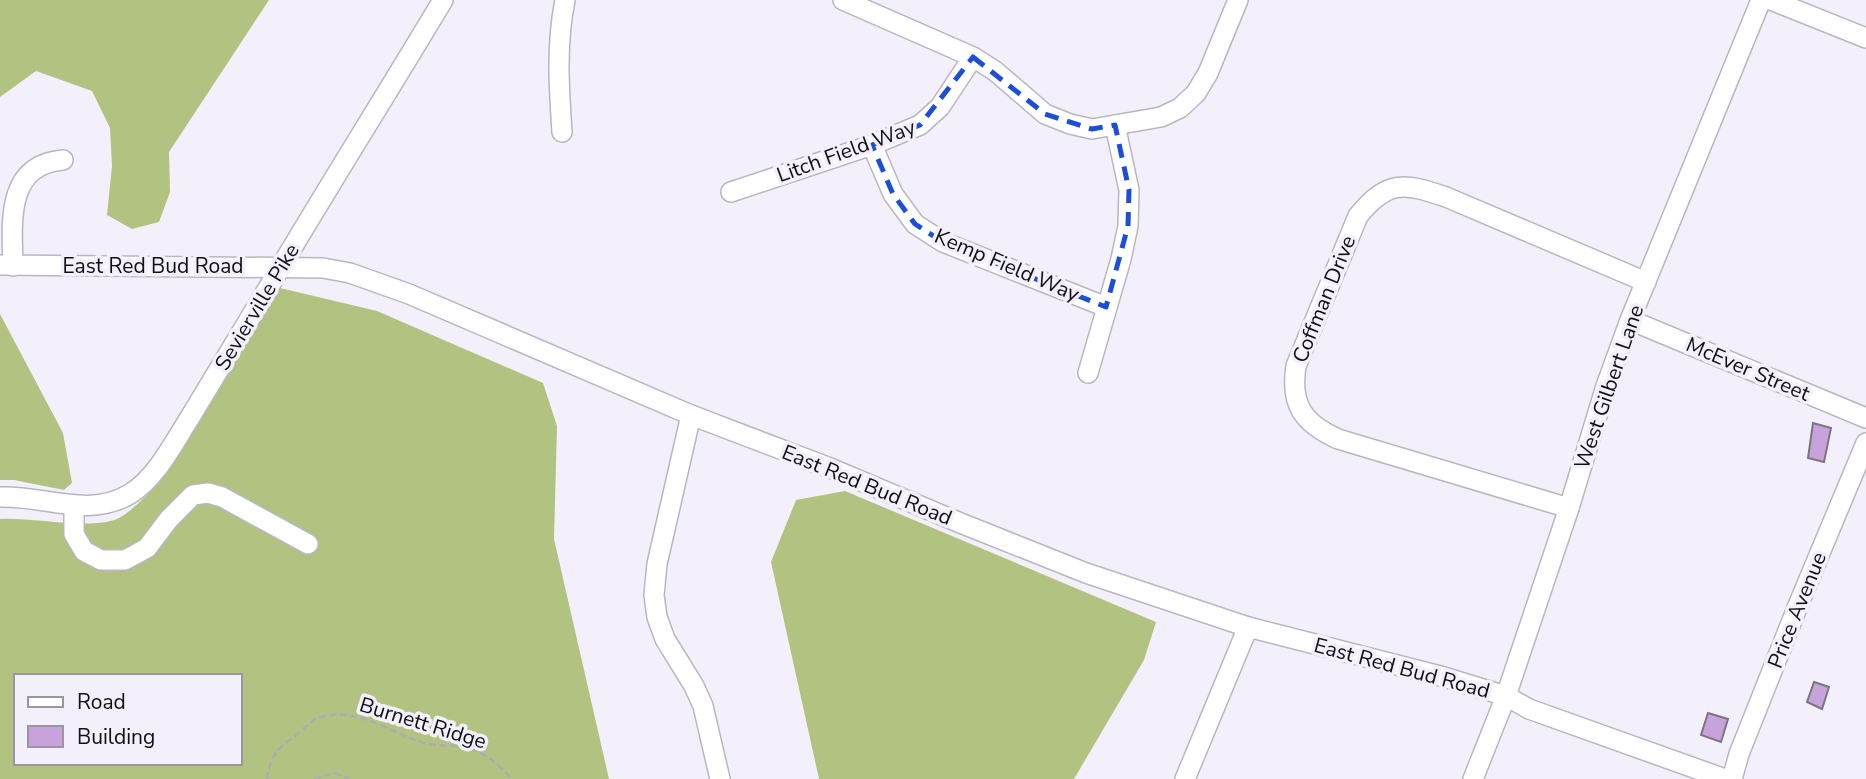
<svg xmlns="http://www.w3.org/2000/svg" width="1866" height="779" font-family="'Nunito Sans',sans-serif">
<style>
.forest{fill:#b2c281;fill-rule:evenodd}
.building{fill:#c8a2da;stroke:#7c767f;stroke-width:2}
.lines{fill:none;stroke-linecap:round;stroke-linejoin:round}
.minor-casing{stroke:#b9b6c0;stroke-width:22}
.path{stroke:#aeabb4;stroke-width:2.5;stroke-dasharray:7 3.5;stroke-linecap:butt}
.minor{stroke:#fff;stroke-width:19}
.marked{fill:none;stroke:#1d4ed8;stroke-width:5;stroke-dasharray:14 9;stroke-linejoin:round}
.labels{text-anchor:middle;stroke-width:7;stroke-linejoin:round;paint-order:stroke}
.street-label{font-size:21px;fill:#100f12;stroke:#f3f0fb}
</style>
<rect width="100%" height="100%" fill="#f3f0fb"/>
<!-- forest -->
<g class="forest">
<polygon points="0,0 269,0 169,152 170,192 159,222 132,229 107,215 112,166 110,128 92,91 36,71 0,97"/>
<path d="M 280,288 L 377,311 L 543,383 L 557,426 L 554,539 L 609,779 L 0,779 L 0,519 C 31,517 89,530 117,519 C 130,513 149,493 159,483 ZM 16,676 L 240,676 L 240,763 L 16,763 Z"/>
<polygon points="0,314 63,433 72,483 64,490 14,480 0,480"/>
<polygon points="845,491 1156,622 1144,660 1074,779 819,779 771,562 796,500"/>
</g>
<!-- building -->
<g class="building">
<polygon points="1813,423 1831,428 1824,462 1808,458"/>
<polygon points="1814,682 1829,687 1822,709 1807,702"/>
<polygon points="1708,713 1728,719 1721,742 1701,735"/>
</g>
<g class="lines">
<!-- minor casing -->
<g class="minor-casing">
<g id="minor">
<polyline points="843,0 973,57 995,71 1045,114 1070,124 1092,129 1161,117 1180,108 1196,93 1208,73 1238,0"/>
<polyline points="1771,0 1866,38"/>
<path d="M 562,132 C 559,87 556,45 565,0"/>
<polyline points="872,145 893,194 915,224 943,242 1106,307"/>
<polyline points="731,192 872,145 920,125 940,107 973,57"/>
<polyline points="0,265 323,268 350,273 409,294 691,415 830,468 958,522 1086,573 1248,627 1444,677 1506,696 1529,709 1725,779"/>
<path d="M 13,266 C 12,223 5,165 63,160"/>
<polyline points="1630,320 1866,418"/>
<polyline points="1088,373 1121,259 1128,226 1129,190 1115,125"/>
<polyline points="691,415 657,564 654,595 657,617 665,639 694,686 703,706 720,779"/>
<path d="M 0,497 C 44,495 88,519 130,494 C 156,478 173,444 189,419 C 213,380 237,340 261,300 C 320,200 383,100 443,0"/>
<polyline points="74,506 74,534 84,551 101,560 125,560 147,548 169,519 193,495 208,493 222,497 308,544"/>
<path d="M 1569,508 L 1338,439 C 1303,423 1290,405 1296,366 L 1358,216 C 1388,179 1405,183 1446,197 L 1646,282"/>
<polyline points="1185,779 1248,627"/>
<polyline points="1473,779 1506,696 1569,508 1606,386 1630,320 1761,0"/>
<polyline points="1732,779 1739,754 1799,603 1866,443"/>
</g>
</g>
<!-- path -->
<g class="path">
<path d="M 267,779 C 271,752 279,748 299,733 C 306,727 312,719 321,717 C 359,706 391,734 425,743 C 436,746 447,745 457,746 C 481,748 497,763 512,779"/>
<polyline points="314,779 334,773 350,779"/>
</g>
<!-- minor -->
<use href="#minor" class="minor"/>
</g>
<!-- marked area -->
<path class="marked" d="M 973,57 L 1045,114 L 1092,129 L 1115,125 L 1129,190 L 1128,226 L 1106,307 L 943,242 L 915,224 L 893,194 L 872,145 L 920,125 Z"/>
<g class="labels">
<!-- street labels -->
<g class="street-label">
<text transform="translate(846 151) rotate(-20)" y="7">Litch Field Way</text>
<text transform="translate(1007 265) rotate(23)" y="7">Kemp Field Way</text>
<text x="153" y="273">East Red Bud Road</text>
<text transform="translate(1324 299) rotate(-68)" y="7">Coffman Drive</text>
<text transform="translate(257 307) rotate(-59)" y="7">Sevierville Pike</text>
<text transform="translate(1748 369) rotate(23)" y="7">McEver Street</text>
<text transform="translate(1609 387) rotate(-71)" y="7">West Gilbert Lane</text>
<text transform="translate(867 485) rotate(22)" y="7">East Red Bud Road</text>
<text transform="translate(1797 610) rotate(-68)" y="7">Price Avenue</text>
<text transform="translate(1402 668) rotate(15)" y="7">East Red Bud Road</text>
<text transform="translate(423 723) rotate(17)" y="7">Burnett Ridge</text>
</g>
</g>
<!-- legend -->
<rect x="14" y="674" width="228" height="91" fill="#f3f0fb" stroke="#98969e" stroke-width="2"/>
<rect x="28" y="697" width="35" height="10" fill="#ffffff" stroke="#98969e" stroke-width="2"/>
<text x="77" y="709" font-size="21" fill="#100f12">Road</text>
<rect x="28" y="726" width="35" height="21" fill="#c8a2da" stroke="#98969e" stroke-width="2"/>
<text x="77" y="744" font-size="21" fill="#100f12">Building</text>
</svg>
